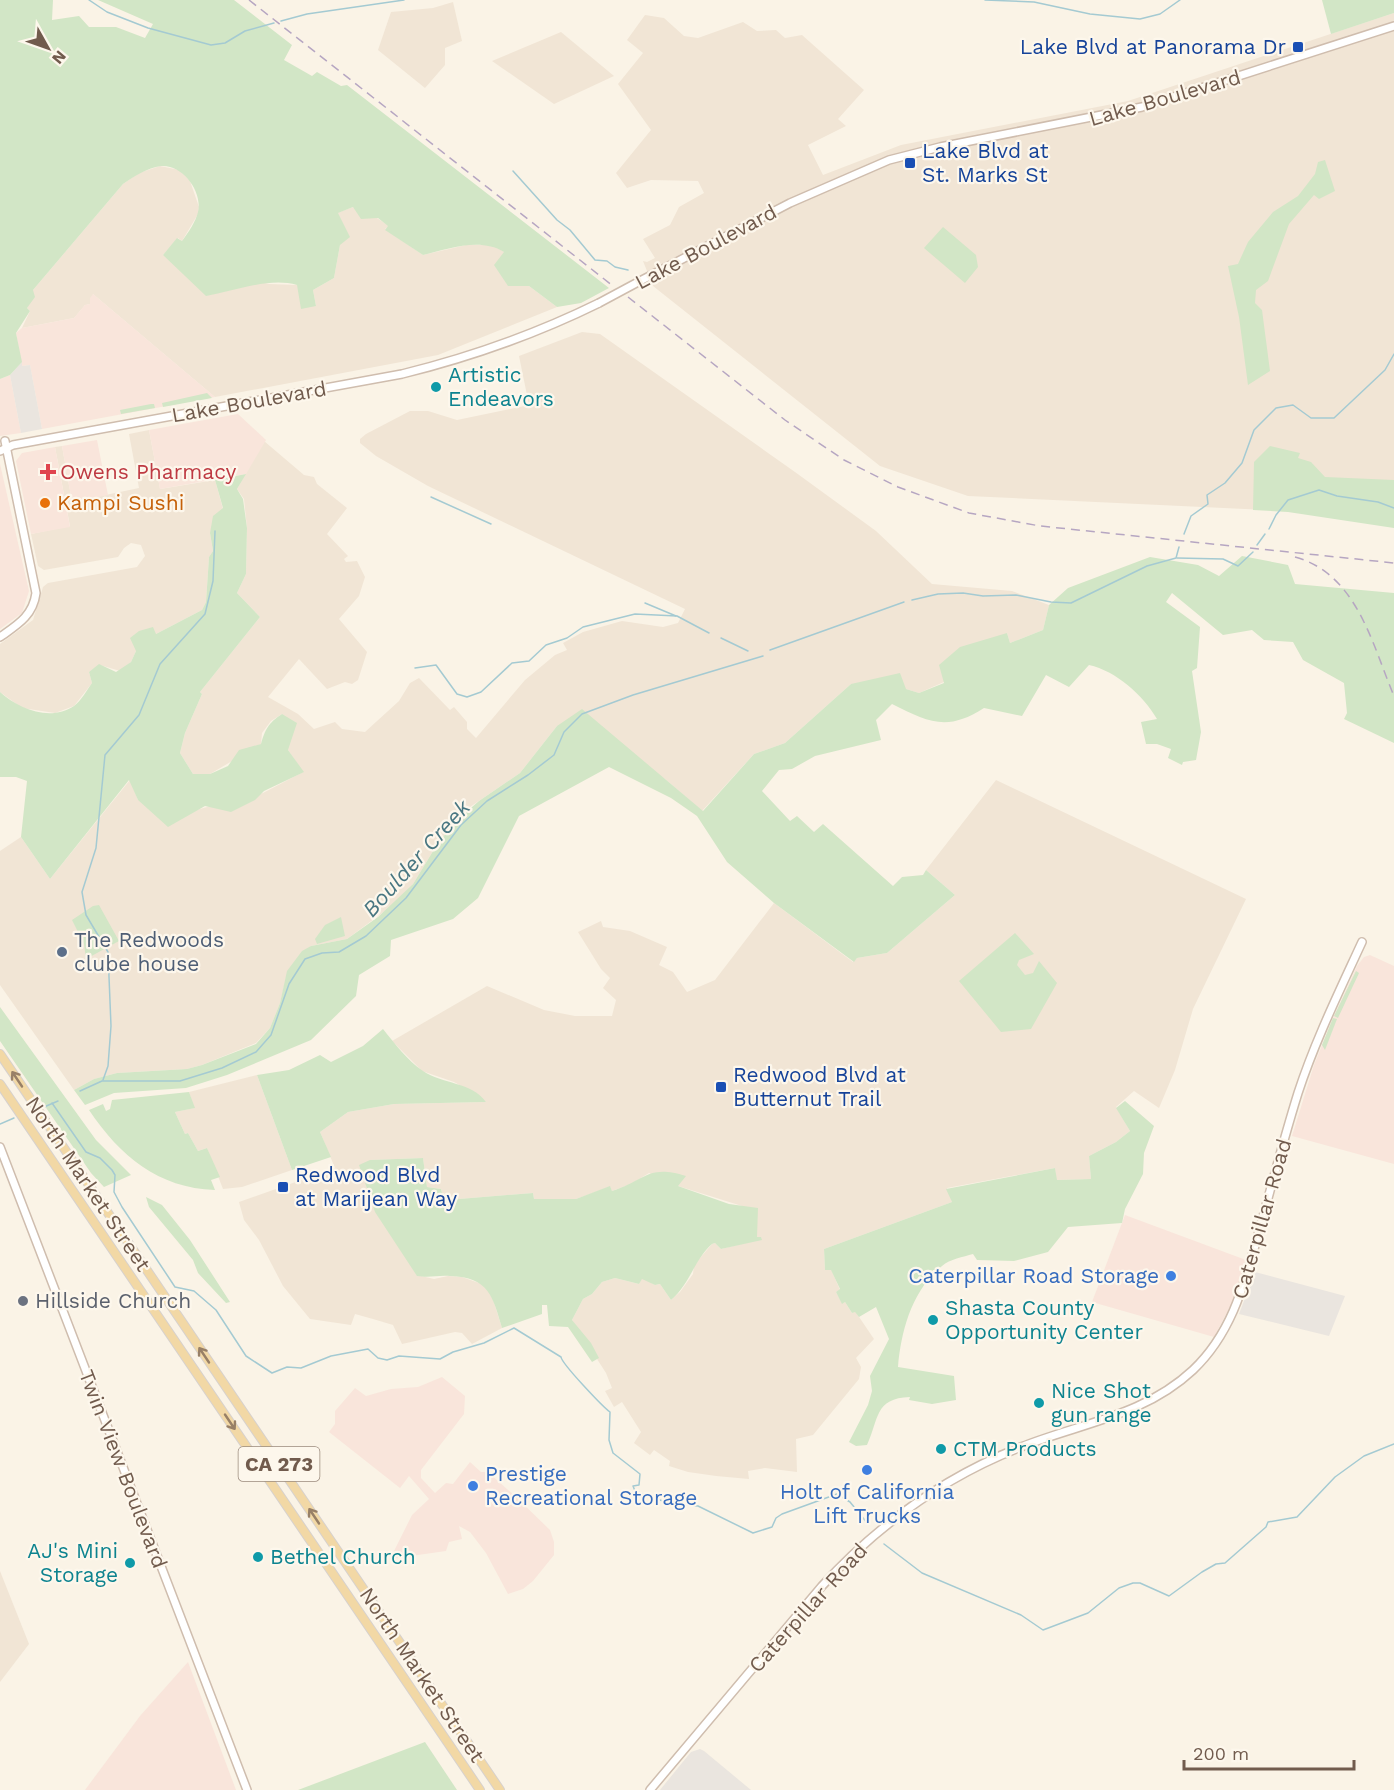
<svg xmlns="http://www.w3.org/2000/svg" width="1394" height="1790" font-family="'Work Sans',sans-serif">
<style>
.residential{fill:#f1e5d5}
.commercial{fill:#f9e5db}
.industrial{fill:#eae5df}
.green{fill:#d2e6c6}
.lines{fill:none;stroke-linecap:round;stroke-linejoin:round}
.stream{stroke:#a4cad2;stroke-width:1.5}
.secondary-casing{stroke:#cfbdae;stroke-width:10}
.primary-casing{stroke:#d7d1cd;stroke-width:10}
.secondary{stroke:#fff;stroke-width:7}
.primary{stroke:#f2d8a5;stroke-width:8}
.rail{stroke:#b6a6c2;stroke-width:1.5;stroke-dasharray:9 6;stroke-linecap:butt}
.secondary-bridge-casing{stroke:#cfbdae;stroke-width:10;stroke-linecap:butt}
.secondary-bridge{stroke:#fff;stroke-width:7}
.oneway{stroke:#988067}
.transit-dot{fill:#1a4fb4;stroke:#fdf7ec;stroke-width:2}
.culture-dot{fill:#0f9aa8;stroke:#fdf7ec;stroke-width:2}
.health-dot{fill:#e0444e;stroke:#fdf7ec;stroke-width:2}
.food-dot{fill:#e8710a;stroke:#fdf7ec;stroke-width:2}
.service-dot{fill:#5c6f8a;stroke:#fdf7ec;stroke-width:2}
.shop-dot{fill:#3f7fe0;stroke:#fdf7ec;stroke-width:2}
.worship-dot{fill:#6b7280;stroke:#fdf7ec;stroke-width:2}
.labels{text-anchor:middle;stroke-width:4.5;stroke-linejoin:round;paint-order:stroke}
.shield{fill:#fdf7ec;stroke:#9b8a7d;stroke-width:1.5}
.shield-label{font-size:20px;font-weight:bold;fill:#715b4d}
.transit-label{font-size:21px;fill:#164399;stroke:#fdf7ec;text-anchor:start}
.street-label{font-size:21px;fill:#715b4d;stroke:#fdf7ec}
.culture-label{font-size:21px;fill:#0d838f;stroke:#fdf7ec;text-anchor:start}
.health-label{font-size:21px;fill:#be3a42;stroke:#fdf7ec;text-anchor:start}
.food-label{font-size:21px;fill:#c56008;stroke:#fdf7ec;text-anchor:start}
.service-label{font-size:21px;fill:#4e5e75;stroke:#fdf7ec;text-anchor:start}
.shop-label{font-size:21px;fill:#366cbe;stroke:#fdf7ec;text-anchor:end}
.worship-label{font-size:21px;fill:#5b616d;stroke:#fdf7ec;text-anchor:start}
.water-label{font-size:22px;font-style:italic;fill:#497782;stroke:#fdf7ec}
</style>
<rect width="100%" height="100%" fill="#faf3e6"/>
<!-- residential -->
<g class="residential">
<polygon points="453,2 462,41 445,48 445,65 425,88 378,50 391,12 433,8"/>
<polygon points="1394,13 1394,516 968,496 880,466 653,286 643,261 647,262 655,258 643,239 670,225 679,207 704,193 698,181 651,180 627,188 616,173 651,130 618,84 643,53 627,40 645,15 664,18 684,36 698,38 743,22 757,31 776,30 785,38 802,35 864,90 838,119 846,126 808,145 823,175 901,145 1128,101"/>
<polygon points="561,32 614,76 554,104 492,61"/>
<polygon points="160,166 180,170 190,181 199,207 198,214 182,241 178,238 163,255 269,284 297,285 316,306 313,290 334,278 340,245 337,213 353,207 377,218 389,226 385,229 423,255 466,245 493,245 504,252 518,286 529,286 557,307 438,355 215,397 93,294 91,304 85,305 74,318 22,328 30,311 27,308 33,290 123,184 139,173"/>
<polygon points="582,332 600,334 795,472 876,531 932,584 1012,591 1049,605 1043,630 1010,643 1007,633 944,682 919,693 906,689 851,684 785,743 754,754 702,811 665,779 557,726 520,773 470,807 457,820 438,843 413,884 393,905 347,939 311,946 286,978 280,1003 270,1028 256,1043 202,1065 187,1069 117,1073 94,1079 74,1090 0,985 0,851 21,837 50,879 130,780 138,800 196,810 211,806 220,809 263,793 303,772 288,750 282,714 271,721 262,733 261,744 210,774 193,774 180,753 185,733 202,694 200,692 260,617 237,593 246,574 247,528 244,499 237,489 264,441 304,475 314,477 317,484 347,508 327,534 348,556 344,559 346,562 357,561 365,577 359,596 339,619 367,652 358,680 352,684 345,682 327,689 299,659 268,697 298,714 314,729 335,722 342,729 365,732 399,701 410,683 419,678 450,710 454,707 467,722 467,729 476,738 525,680 555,655 567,650 563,643 583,632 622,621 663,627 678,623 685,609 428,486 376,456 360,443 360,439 366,434 410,411 428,411 457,420 529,405 519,356"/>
<polygon points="149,430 160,489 215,480 223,509 210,533 213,551 209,557 206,602 202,610 156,634 136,651 131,662 120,671 100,665 89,672 92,683 74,706 55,713 22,708 0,692 0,644 33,620 43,587 48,583 137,567 145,556 141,545 131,543 124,548 118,557 44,570 38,566 31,534 70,526 55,447 62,446 72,502 139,488 129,434"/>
<polygon points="996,780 1246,899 1193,1009 1175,1070 1159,1108 1134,1091 1116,1107 1130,1131 1116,1142 1089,1156 1091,1179 1056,1180 1055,1168 947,1188 952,1202 824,1249 825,1270 831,1269 840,1290 836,1292 842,1303 845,1302 852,1313 855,1311 874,1339 856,1358 861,1367 859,1379 813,1435 796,1439 797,1472 765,1468 748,1471 749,1479 716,1476 688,1472 669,1466 670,1461 654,1450 650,1455 634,1443 641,1432 622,1402 614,1407 605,1391 612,1388 606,1373 572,1320 583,1299 592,1294 602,1282 615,1278 639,1284 642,1278 655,1285 660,1284 671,1300 680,1292 693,1274 694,1265 712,1244 715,1243 721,1249 753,1241 757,1237 742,1206 678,1186 649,1173 631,1184 612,1191 610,1187 576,1199 534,1199 533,1193 447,1200 443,1197 441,1189 427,1187 423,1158 370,1160 397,1242 417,1275 434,1279 448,1276 462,1277 482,1284 491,1293 502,1328 472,1344 462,1333 455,1332 402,1344 393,1325 373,1319 355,1314 351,1325 310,1319 283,1286 259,1240 244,1220 239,1202 335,1168 320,1132 348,1112 394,1104 486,1102 479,1096 454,1082 422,1071 392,1041 487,986 544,1010 575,1016 612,1016 616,1000 603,988 610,978 601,969 578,932 601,921 603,927 630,931 667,947 659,965 673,972 687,992 715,980 774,903 853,962 857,958 887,953 955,895 926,870"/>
<polygon points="257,1075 292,1170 242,1187 223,1189 207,1148 198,1151 188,1133 185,1134 175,1112 194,1108 189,1092"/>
<polygon points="0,1571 29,1644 0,1682"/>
</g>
<!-- commercial -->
<g class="commercial">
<polygon points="93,294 215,397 42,429 30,365 22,366 16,333 22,328 74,318 85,305 90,304 90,298"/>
<polygon points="10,375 21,433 0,436 0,379"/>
<polygon points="238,414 266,440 246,474 160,489 149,430"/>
<polygon points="97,440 108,495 72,502 62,446"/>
<polygon points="55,447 70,527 31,534 16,461 22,453"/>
<polygon points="0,464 29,591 22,613 0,629"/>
<polygon points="1370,955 1394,966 1394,1164 1292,1136 1314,1065 1333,1018 1357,966 1364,957"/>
<polygon points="1125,1215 1246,1260 1231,1305 1214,1337 1092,1302"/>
<polygon points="442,1377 465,1396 464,1414 421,1470 421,1478 435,1493 446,1483 453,1484 470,1462 481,1472 488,1472 516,1497 550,1530 554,1542 554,1555 533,1581 523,1589 508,1594 486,1553 470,1532 459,1526 462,1539 449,1542 446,1551 390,1559 412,1515 429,1499 409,1476 400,1488 329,1432 335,1424 335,1411 355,1388 366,1396 391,1389 418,1387"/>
<polygon points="188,1662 236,1790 85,1790 140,1716"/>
</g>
<!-- industrial -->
<g class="industrial">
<polygon points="22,362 22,366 30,365 42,429 21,433 10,375"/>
<polygon points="1255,1272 1345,1296 1329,1336 1239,1314"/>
<polygon points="700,1749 704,1751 751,1790 660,1790 691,1752"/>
</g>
<!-- green -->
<g class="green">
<path d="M 0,0 L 53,0 L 52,20 L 79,16 L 89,27 L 116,27 L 145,38 L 153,24 L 98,0 L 234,0 L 292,45 L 284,60 L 312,76 L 317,72 L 341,86 L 347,85 L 609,288 L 581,303 L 557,307 L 529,286 L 508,286 L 494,265 L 504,252 C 480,237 448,249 423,255 L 385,230 L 388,226 L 378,218 L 361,219 L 353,207 L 338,213 L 350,237 L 340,245 L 334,278 L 313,290 L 316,306 L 301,309 L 297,285 C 269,277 234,291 206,296 L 163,255 L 177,238 L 182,241 C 188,233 196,221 198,212 C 203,191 182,164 161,166 C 147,168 135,176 123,184 L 33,290 L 35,297 L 27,308 L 30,311 L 16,333 L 22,362 L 10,375 L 0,379 Z"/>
<polygon points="1322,0 1394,0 1394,13 1331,34"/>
<polygon points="1325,160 1335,191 1319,199 1314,195 1289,224 1268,281 1256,290 1255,303 1262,310 1270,371 1248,385 1239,317 1228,266 1238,264 1248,242 1273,212 1298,196 1315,174 1318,162"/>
<polygon points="943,227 976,255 978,267 965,283 924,248"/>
<polygon points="207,393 212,398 163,407 162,403"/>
<polygon points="151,404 154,404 155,408 121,414 120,410"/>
<polygon points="1270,446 1300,453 1298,458 1311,462 1325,477 1394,480 1394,528 1288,512 1253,510 1254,462"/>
<path d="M 246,474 L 237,489 L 243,499 L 247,528 L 246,574 L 237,593 L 260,617 L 200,692 L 202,694 L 185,733 L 180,753 L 193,774 L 210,774 L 228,766 L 239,750 L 261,744 C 265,730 268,723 282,714 L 297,723 L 288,750 L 304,772 L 264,791 L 255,800 L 231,812 L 205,806 L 168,827 L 138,800 L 129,780 L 50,879 L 21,837 L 27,781 L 16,777 L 0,777 L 0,692 C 19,709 50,722 74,706 C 81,701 87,690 92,683 L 89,672 L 99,664 L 116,672 L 131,662 L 136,651 L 130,638 L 139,631 L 153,627 L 156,634 L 202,610 L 206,602 L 209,557 L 213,551 L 210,533 L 213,516 L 223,508 L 215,480 Z"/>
<path d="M 1242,556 L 1288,565 L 1295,584 L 1394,593 L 1394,743 L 1344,719 L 1347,713 L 1344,683 L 1303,660 L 1293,642 L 1264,640 L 1252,630 L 1223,635 L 1172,593 L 1166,602 L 1200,627 L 1197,668 L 1192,671 L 1201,732 L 1196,760 L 1183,762 L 1182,765 L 1168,758 L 1171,749 L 1157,744 L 1146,744 L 1141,722 L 1157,719 C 1143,695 1116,671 1089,665 L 1069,687 L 1046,675 L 1022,716 L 984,708 C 947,732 928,722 892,704 L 876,720 L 881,740 L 815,756 L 792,769 L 779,770 L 762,791 L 790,821 L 797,816 L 814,832 L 823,824 L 893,886 L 902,877 L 923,875 L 926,870 L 955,895 L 887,953 L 857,958 L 854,962 L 774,903 L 727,862 L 697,816 L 671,798 L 609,767 L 519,816 L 478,898 L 453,919 L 391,940 L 390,956 L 359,975 L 356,996 L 311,1040 L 227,1075 L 186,1088 L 114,1093 L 85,1105 L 74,1090 L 94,1079 L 117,1073 L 187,1069 L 202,1065 L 256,1044 L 270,1028 L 280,1003 L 287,971 L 302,951 L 311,946 L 347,939 L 378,917 L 413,884 L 438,843 L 457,820 L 479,801 L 520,773 L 557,726 L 582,709 L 703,811 L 754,754 L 785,743 L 851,684 L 900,673 L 906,689 L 919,693 L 944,683 L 939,665 L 960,647 L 1007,633 L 1010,643 L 1043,630 L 1049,605 L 1068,588 L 1150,557 L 1198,565 L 1219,576 Z"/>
<polygon points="99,905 119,941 86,959 84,944 72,920 93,906"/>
<polygon points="341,917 345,936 317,944 315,939 325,925"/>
<polygon points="1015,933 1034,954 1019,960 1017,965 1025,975 1033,973 1039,961 1057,983 1031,1029 1001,1032 959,981"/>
<polygon points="1356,971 1359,973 1338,1018 1334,1016"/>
<polygon points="0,1007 96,1140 131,1175 104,1187 91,1173 0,1041"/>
<polygon points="1333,1018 1337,1019 1325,1050 1322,1045"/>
<path d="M 383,1029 C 395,1044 407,1060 423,1071 C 442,1084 472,1082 486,1102 L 394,1104 L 348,1112 L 320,1132 L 331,1157 L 292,1170 L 257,1075 L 289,1070 L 320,1055 L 331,1062 L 363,1046 Z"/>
<path d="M 189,1092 L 195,1108 L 175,1112 L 185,1134 L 188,1133 L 198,1151 L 207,1148 L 220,1177 L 211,1180 L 215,1190 C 158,1188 120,1156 89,1110 L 103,1104 L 106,1111 L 110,1109 L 112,1100 Z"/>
<path d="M 1125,1101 L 1154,1126 L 1144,1153 L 1143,1174 L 1125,1209 L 1122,1223 L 1068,1227 L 1048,1252 L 1014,1261 L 977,1260 L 973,1254 C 963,1257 950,1259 942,1266 C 912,1290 901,1331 898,1367 L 954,1376 L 956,1400 L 932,1404 L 909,1400 L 910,1397 C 874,1398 879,1420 867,1445 L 856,1446 L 849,1442 L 868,1405 L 872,1391 L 870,1376 L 889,1339 L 876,1307 L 859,1317 L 855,1312 L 852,1313 L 845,1302 L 842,1304 L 836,1292 L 840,1289 L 831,1270 L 825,1270 L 824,1249 L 952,1202 L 946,1189 L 1055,1168 L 1057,1180 L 1091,1179 L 1089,1156 L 1116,1142 L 1130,1131 L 1116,1108 Z"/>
<path d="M 423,1158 L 427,1187 L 441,1189 L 443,1197 L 447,1200 L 533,1193 L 534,1199 L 576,1199 L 610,1186 L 612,1191 C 646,1180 648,1164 686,1176 L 678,1186 L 729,1204 L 758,1208 L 757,1237 L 761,1237 L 762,1240 L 721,1249 L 715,1243 L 712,1244 C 694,1260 690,1284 671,1300 L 660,1284 L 655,1285 L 642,1279 L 639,1284 L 615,1278 L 602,1282 L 592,1294 L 583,1299 L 572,1320 L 591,1343 L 599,1358 L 592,1362 L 568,1327 L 549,1326 L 547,1305 L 542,1305 L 542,1314 L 502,1328 C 493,1297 489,1277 450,1276 C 437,1275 431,1278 417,1276 L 375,1212 L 359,1165 L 370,1160 Z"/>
<polygon points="146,1197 162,1205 190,1240 230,1302 226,1303 198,1273 193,1260 149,1207"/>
<polygon points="425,1742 457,1790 298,1790"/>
</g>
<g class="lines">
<!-- stream -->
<g class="stream">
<polyline points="89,0 107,12 148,28 211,45 225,43 245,31 274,23"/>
<polyline points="985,0 1034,2 1090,14 1140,19 1160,14 1180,0"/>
<polyline points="281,21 307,14 404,0"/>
<polyline points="513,171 557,220 570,230 595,260 607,261 615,267 628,270"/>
<polyline points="431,497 491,524"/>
<polyline points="1269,529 1276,515 1288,500 1319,490 1337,496 1378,502 1394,508"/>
<polyline points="1184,534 1191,516 1208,504 1207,495 1225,483 1242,463 1254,430 1276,408 1293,405 1311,418 1334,418 1385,370 1394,354"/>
<polyline points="1257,545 1265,534"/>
<polyline points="1177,558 1223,559 1238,566 1253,552"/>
<polyline points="912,600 938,594 963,593 983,596 1016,595 1051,602 1071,603 1147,566 1176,558 1179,547"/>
<polyline points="645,603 676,616"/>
<polyline points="721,638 748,651"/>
<polyline points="770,650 904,602"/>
<polyline points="415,668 436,665 457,694 467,697 481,692 512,663 529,661 546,645 567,638 583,627 635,614 677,616 709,633"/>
<polyline points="103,1080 108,1066 111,1026 108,952 86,915 82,892 96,848 105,755 139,715 160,664 205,614 213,581 215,531"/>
<polyline points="80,1091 102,1081 180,1081 222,1068 256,1052 271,1035 289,984 305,959 322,953 339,952 366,936 406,898 461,825 487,801 528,775 554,755 564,732 582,714 633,695 763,656"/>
<path d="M 52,1103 L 86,1152 L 100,1158 L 112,1170 L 115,1175 L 114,1192 L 122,1207 L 175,1287 L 194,1291 L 216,1310 L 246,1356 L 272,1373 L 287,1367 L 301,1368 L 331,1356 L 368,1349 L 378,1358 L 387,1360 L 399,1356 L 440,1359 L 453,1352 L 484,1343 L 514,1328 L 561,1357 C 562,1364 603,1407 610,1412 L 609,1440 L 613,1453 L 640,1474 L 639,1485 L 633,1486 L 635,1491 L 671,1504 L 698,1506 L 753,1533 L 772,1527 L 776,1518 L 782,1514 L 837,1494 L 850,1502 L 868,1524"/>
<polyline points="44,1107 58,1101"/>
<polyline points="0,1124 14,1118"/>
<polyline points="884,1544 922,1573 1021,1615 1043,1630 1088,1613 1119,1588 1133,1583 1140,1583 1169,1596 1202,1572 1216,1564 1225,1563 1266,1527 1268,1522 1297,1517 1335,1477 1364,1456 1394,1444"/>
</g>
<!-- secondary casing -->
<g class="secondary-casing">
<g id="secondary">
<polyline points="640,281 790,203 889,160 940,147 1142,107 1394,26"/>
<path d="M 0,451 L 13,445 L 402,374 C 471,357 536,334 599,303"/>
<path d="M 0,637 C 17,625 33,616 36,593 L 5,441"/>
<polyline points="0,1147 247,1790"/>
<path d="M 650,1790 L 822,1586 C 877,1526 944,1477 1021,1447 C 1081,1423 1144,1416 1193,1370 C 1234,1331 1245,1280 1260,1228 C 1272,1183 1284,1138 1298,1093 C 1315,1041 1339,992 1362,942"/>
</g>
</g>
<!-- primary casing -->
<g class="primary-casing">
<g id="primary">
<polyline points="0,1054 500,1790"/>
<polyline points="0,1084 480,1790"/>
</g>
</g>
<!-- secondary -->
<use href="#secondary" class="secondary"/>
<!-- primary -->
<use href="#primary" class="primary"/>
<!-- rail -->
<g class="rail">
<polyline points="249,0 613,286"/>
<polyline points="628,297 785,420 844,460 898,487 969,513 1040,526 1394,563"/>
<path d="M 1295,557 C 1357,574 1372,644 1394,696"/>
</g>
<!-- secondary-bridge casing -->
<g class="secondary-bridge-casing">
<polyline id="secondary-bridge" points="599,303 640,281"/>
</g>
<!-- secondary-bridge -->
<use href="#secondary-bridge" class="secondary-bridge"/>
</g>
<!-- one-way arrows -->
<defs><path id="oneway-shaft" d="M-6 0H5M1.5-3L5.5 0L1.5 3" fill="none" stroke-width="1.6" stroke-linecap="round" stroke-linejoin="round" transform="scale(1.5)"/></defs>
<g class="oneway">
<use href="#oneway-shaft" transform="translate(17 1079) rotate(-124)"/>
<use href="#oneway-shaft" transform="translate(204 1355) rotate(-124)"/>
<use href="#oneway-shaft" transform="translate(230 1422) rotate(56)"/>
<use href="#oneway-shaft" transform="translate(314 1516) rotate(-124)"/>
</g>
<!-- markers -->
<g class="transit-dot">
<rect x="1292" y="41" width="12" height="12" rx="3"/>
<rect x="904" y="157" width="12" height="12" rx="3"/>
<rect x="715" y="1081" width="12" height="12" rx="3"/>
<rect x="277" y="1181" width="12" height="12" rx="3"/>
</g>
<g class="culture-dot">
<circle cx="436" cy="387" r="6"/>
<circle cx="933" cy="1320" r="6"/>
<circle cx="1039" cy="1403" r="6"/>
<circle cx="941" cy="1449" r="6"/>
<circle cx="258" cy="1557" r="6"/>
<circle cx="130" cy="1563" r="6"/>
</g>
<path class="health-dot" d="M45 463h6v6h6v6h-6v6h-6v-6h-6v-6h6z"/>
<circle class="food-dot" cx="45" cy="503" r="6"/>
<circle class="service-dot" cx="62" cy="952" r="6"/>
<g class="shop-dot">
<circle cx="1171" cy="1276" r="6"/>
<circle cx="867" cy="1470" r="6"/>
<circle cx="473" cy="1486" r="6"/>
</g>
<circle class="worship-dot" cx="23" cy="1301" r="6"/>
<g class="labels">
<!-- shield labels -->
<rect class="shield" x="238.5" y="1447" width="81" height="34" rx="4.5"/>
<g class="shield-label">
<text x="279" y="1471">CA 273</text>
</g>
<!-- transit labels -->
<g class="transit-label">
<text x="1286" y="54" text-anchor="end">Lake Blvd at Panorama Dr</text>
<text x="922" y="158">Lake Blvd at<tspan x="922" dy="24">St. Marks St</tspan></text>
<text x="733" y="1082">Redwood Blvd at<tspan x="733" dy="24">Butternut Trail</tspan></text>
<text x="295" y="1182">Redwood Blvd<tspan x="295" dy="24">at Marijean Way</tspan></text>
</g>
<!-- street labels -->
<g class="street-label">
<text transform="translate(1165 98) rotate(-16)" y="7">Lake Boulevard</text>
<text transform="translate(706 247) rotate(-28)" y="7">Lake Boulevard</text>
<text transform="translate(249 402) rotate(-10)" y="7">Lake Boulevard</text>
<text transform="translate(88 1184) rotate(56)" y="7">North Market Street</text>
<text transform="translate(1262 1219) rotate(-74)" y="7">Caterpillar Road</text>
<text transform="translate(123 1469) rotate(69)" y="7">Twin View Boulevard</text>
<text transform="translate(808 1608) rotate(-48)" y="7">Caterpillar Road</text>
<text transform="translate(422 1675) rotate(56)" y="7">North Market Street</text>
</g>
<!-- culture labels -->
<g class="culture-label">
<text x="448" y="382">Artistic<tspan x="448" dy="24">Endeavors</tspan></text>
<text x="945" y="1315">Shasta County<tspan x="945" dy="24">Opportunity Center</tspan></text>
<text x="1051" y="1398">Nice Shot<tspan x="1051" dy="24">gun range</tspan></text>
<text x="953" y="1456">CTM Products</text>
<text x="118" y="1558" text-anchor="end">AJ's Mini<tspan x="118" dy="24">Storage</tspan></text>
<text x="270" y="1564">Bethel Church</text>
</g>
<!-- health labels -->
<g class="health-label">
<text x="60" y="479">Owens Pharmacy</text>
</g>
<!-- food labels -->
<g class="food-label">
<text x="57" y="510">Kampi Sushi</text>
</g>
<!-- service labels -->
<g class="service-label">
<text x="74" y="947">The Redwoods<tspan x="74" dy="24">clube house</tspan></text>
</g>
<!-- shop labels -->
<g class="shop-label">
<text x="1159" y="1283">Caterpillar Road Storage</text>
<text x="485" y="1481" text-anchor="start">Prestige<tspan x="485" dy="24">Recreational Storage</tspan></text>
<text x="867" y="1499" text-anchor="middle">Holt of California<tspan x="867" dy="24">Lift Trucks</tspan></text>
</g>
<!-- worship labels -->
<g class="worship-label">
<text x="35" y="1308">Hillside Church</text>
</g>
<!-- water labels -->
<g class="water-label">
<text transform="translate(416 858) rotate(-48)" y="8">Boulder Creek</text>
</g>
</g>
<!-- north arrow -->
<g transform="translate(48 48) rotate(130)" stroke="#fdf7ec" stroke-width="4.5" paint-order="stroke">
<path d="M0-4.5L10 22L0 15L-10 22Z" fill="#715b4d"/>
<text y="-9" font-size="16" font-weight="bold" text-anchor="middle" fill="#715b4d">N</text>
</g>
<!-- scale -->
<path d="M1184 1760v9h170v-9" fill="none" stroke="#715b4d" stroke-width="3"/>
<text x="1193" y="1760" font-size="18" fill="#715b4d" stroke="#fdf7ec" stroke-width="4.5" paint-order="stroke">200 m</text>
</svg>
